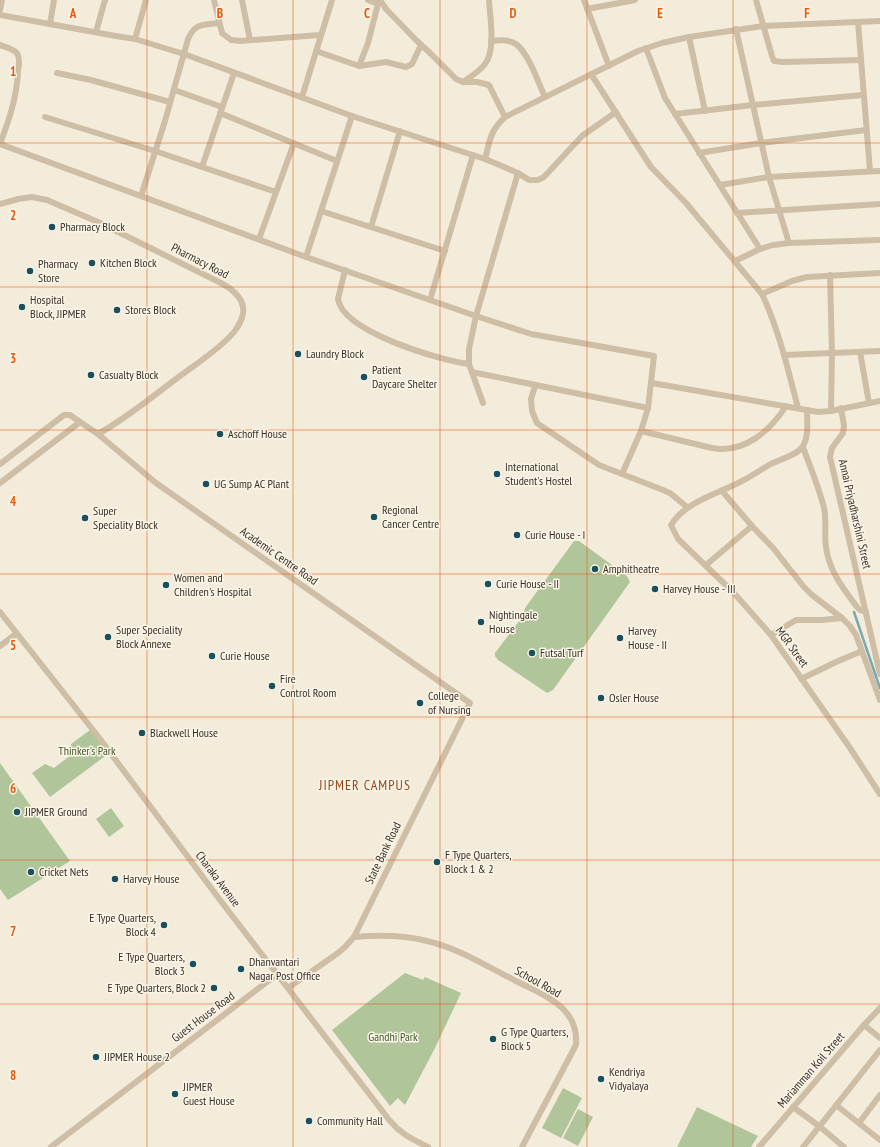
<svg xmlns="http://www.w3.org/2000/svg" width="880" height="1147" font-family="'PT Sans Narrow',sans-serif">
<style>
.green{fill:#b0c59a}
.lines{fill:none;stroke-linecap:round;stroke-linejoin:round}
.stream{stroke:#77a9b4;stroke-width:2.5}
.minor{stroke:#cebea6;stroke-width:6}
.grid{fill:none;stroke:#e8590c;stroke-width:1;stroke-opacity:0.55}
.poi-dot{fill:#19505f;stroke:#fbf5e8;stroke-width:1.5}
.labels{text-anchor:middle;stroke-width:3;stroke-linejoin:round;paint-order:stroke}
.poi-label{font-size:12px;fill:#392f27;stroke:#fbf5e8;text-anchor:start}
.street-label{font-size:12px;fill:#392f27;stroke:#fbf5e8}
.park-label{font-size:12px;fill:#415a29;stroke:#fbf5e8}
.quarter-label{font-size:14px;letter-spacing:1px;fill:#904619;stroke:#fbf5e8}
.grid-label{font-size:13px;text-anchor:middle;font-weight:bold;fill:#e8590c;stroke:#fbf5e8;stroke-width:3;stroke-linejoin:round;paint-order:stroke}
</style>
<rect width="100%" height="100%" fill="#f4ecdb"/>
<!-- green -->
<g class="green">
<polygon points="574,541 579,541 627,576 630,582 553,690 547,693 498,660 495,656 495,653 523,616 525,608"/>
<polygon points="90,730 108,754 50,797 32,773 45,764 54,768 71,755 71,744"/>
<polygon points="0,763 70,861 8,900 0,889"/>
<polygon points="111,808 124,826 109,837 96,819"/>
<polygon points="405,973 423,980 425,977 461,993 434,1050 405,1105 398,1098 390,1106 332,1030"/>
<polygon points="563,1088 582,1098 561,1138 542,1128"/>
<polygon points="697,1107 758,1136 751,1147 677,1147"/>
<polygon points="578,1109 593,1117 578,1146 563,1138"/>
</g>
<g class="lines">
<!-- stream -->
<polyline class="stream" points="854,612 880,688"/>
<!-- minor -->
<g class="minor">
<polyline points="214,0 222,33 231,40 241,41 320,35"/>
<polyline points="242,0 250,40"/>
<polyline points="368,0 378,4"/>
<polyline points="380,0 386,9 416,40 431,54 456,79 463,82 477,82 489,85 505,117"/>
<polyline points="584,0 609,66"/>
<polyline points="756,0 772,56 774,61 783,62 860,60"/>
<polyline points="587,9 635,0"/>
<polyline points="0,10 2,0"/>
<polyline points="0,15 116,36 135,39 184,54 352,116 485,159 518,173 529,180 538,180 544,177 582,136 616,112"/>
<polyline points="858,22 870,171"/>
<polyline points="50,24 54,0"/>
<polyline points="736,29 769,177 789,243"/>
<polyline points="96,32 105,0"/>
<polyline points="689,37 705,111"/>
<polyline points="135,39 146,0"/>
<path d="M 491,41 C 499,40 508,39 516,44 C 529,54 538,82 545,97"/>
<path d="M 0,45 C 5,47 13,49 17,53 C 20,58 19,66 18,71 C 17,97 9,120 0,144"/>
<polyline points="646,48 665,98 760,249"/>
<polyline points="316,51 359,66 386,62 406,67 412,64 421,45"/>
<polyline points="359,66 368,43 379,0"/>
<polyline points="57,73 91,80 170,102"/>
<path d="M 591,74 L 651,167 L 686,203 L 762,294 C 779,330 788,370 798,408"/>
<path d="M 463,82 C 470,77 479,72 485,64 C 496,50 490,17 489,0"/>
<polyline points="174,90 222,107"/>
<polyline points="302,97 332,0"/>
<polyline points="220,113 337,161"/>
<polyline points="675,114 753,105 863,95"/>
<polyline points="45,117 155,151 202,167 276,192"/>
<polyline points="0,144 306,257 476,316 531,334 654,356 648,408 641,431 622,474"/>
<polyline points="699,153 761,143 866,130"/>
<path d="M 485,159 C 490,140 490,131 505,117 L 638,51 L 662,43 L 689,37 L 763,26 L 880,21"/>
<polyline points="202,167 234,73"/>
<polyline points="720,185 769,177 880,171"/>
<path d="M 141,196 L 165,121 L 188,39 C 195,23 203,25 219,23"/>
<path d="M 0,204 L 18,199 L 32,197 L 47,200 L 98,222 L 221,283 C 232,289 245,299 243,313 C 242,320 238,327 234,332 C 221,348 196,364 180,376 C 153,396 127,418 98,434"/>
<polyline points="321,211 445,251"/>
<polyline points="737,213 880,204"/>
<polyline points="371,227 400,131"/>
<polyline points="259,239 294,143"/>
<polyline points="306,257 352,116"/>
<polyline points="735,261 760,249 773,245 789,243 880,240"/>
<path d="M 345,270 L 338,299 C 343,332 439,360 469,364"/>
<polyline points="830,275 832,353 831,411"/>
<polyline points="762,294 792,281 807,277 880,273"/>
<polyline points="430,300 473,155"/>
<polyline points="860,352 869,403"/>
<polyline points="784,355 880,351"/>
<polyline points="472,372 648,408"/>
<polyline points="652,383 818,412 831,411 880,401"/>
<polyline points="535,386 531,399 532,411 537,423 599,465 663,490 670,493 687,507"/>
<polyline points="483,403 469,364 469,349 476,316 518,173"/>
<polyline points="841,408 844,426 843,433 832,448 830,457 880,674"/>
<path d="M 807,410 C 807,421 809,436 803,446 C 798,455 778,460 769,465 C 759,471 750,477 740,482 C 717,494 685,502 671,525 L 678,539 L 733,592 L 771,635 L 850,748 L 880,794"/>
<polyline points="80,422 98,434 156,483 470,703 354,937 345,947 338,953 288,988"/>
<path d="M 641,431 L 712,448 C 744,454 770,431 786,406"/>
<path d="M 803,447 C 810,467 819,487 824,508 C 827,521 824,534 826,547 C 829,571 843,588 857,607 L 860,610 L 866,612"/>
<polyline points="0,464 64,415 70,415 80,422 0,483"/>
<polyline points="722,491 752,526 774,549 803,586 812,595 842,618 850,626 856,635 880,700"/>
<polyline points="706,565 752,526"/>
<path d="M 0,612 L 97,735 L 220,900 L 390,1121 C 402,1135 412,1139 428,1147"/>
<polyline points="771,635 796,620 822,620 842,618"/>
<polyline points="0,646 16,634"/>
<polyline points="801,679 836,662 862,651"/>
<path d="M 354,937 C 378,935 403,935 427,941 C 458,948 488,967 516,981 C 531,989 554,998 565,1011 C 574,1021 577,1032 576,1045 L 522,1147"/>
<polyline points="864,1025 880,1038"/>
<polyline points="836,1105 880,1140"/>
<polyline points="793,1107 819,1126 844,1147"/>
<polyline points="859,1123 880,1095"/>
<polyline points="51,1147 272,978"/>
<polyline points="759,1147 864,1025 880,1008"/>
<polyline points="803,1147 880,1050"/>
</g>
</g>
<!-- grid -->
<path class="grid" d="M 147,0 L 147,1147M 293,0 L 293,1147M 440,0 L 440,1147M 587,0 L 587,1147M 733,0 L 733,1147M 0,143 L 880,143M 0,287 L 880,287M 0,430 L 880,430M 0,574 L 880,574M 0,717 L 880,717M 0,860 L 880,860M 0,1004 L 880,1004"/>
<!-- markers -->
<g class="poi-dot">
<circle cx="52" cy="227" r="4"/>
<circle cx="92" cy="263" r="4"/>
<circle cx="30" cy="271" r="4"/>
<circle cx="22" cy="307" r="4"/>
<circle cx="117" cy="310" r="4"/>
<circle cx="298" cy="354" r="4"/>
<circle cx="91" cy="375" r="4"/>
<circle cx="364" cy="377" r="4"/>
<circle cx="220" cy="434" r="4"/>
<circle cx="497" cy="474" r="4"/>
<circle cx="206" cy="484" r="4"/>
<circle cx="374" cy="517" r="4"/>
<circle cx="85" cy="518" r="4"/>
<circle cx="517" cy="535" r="4"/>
<circle cx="595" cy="569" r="4"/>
<circle cx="488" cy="584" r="4"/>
<circle cx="166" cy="585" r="4"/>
<circle cx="655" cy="589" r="4"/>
<circle cx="481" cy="622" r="4"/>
<circle cx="108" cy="637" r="4"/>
<circle cx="620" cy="638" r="4"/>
<circle cx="532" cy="653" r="4"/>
<circle cx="212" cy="656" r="4"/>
<circle cx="272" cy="686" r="4"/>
<circle cx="601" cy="698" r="4"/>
<circle cx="420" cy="703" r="4"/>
<circle cx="142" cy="733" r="4"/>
<circle cx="17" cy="812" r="4"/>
<circle cx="437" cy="862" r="4"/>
<circle cx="31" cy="872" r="4"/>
<circle cx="115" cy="879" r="4"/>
<circle cx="164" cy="925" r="4"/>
<circle cx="193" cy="964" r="4"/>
<circle cx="241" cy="969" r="4"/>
<circle cx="214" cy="988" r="4"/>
<circle cx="493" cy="1039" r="4"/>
<circle cx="96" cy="1057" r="4"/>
<circle cx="601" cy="1079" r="4"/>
<circle cx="175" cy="1094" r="4"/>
<circle cx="309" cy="1121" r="4"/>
</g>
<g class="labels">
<!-- poi labels -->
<g class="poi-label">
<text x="60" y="231">Pharmacy Block</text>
<text x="100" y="267">Kitchen Block</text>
<text x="38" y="268">Pharmacy<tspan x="38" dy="14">Store</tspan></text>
<text x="30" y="304">Hospital<tspan x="30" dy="14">Block, JIPMER</tspan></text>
<text x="125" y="314">Stores Block</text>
<text x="306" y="358">Laundry Block</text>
<text x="372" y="374">Patient<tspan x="372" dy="14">Daycare Shelter</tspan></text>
<text x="99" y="379">Casualty Block</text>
<text x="228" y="438">Aschoff House</text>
<text x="505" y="471">International<tspan x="505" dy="14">Student's Hostel</tspan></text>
<text x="214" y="488">UG Sump AC Plant</text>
<text x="382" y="514">Regional<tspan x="382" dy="14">Cancer Centre</tspan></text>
<text x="93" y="515">Super<tspan x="93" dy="14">Speciality Block</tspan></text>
<text x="525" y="539">Curie House - I</text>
<text x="603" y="573">Amphitheatre</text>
<text x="174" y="582">Women and<tspan x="174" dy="14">Children's Hospital</tspan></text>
<text x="496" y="588">Curie House - II</text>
<text x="663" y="593">Harvey House - III</text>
<text x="489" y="619">Nightingale<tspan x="489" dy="14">House</tspan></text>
<text x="116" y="634">Super Speciality<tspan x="116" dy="14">Block Annexe</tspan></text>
<text x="628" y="635">Harvey<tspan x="628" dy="14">House - II</tspan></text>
<text x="540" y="657">Futsal Turf</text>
<text x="220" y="660">Curie House</text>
<text x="280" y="683">Fire<tspan x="280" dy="14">Control Room</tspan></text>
<text x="428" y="700">College<tspan x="428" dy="14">of Nursing</tspan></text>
<text x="609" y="702">Osler House</text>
<text x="150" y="737">Blackwell House</text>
<text x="25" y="816">JIPMER Ground</text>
<text x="445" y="859">F Type Quarters,<tspan x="445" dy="14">Block 1 &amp; 2</tspan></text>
<text x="39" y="876">Cricket Nets</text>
<text x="123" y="883">Harvey House</text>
<text x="156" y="922" text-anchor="end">E Type Quarters,<tspan x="156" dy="14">Block 4</tspan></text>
<text x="185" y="961" text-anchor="end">E Type Quarters,<tspan x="185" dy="14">Block 3</tspan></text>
<text x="249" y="966">Dhanvantari<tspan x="249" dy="14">Nagar Post Office</tspan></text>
<text x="206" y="992" text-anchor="end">E Type Quarters, Block 2</text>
<text x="501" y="1036">G Type Quarters,<tspan x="501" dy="14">Block 5</tspan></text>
<text x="104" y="1061">JIPMER House 2</text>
<text x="609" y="1076">Kendriya<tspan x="609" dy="14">Vidyalaya</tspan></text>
<text x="183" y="1091">JIPMER<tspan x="183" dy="14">Guest House</tspan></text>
<text x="317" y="1125">Community Hall</text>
</g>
<!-- street labels -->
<g class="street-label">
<text transform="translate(200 261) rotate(27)" y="4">Pharmacy Road</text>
<text transform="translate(855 514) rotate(77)" y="4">Annai Priyadharshini Street</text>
<text transform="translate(279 556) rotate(35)" y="4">Academic Centre Road</text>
<text transform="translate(792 647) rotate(54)" y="4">MGR Street</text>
<text transform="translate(383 853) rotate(-64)" y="4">State Bank Road</text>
<text transform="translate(218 879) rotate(53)" y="4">Charaka Avenue</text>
<text transform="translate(538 982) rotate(29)" y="4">School Road</text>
<text transform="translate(203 1017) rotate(-37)" y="4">Guest House Road</text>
<text transform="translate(811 1070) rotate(-49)" y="4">Mariamman Koil Street</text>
</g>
<!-- park labels -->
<g class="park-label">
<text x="87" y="755">Thinker's Park</text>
<text x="393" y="1041">Gandhi Park</text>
</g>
<!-- quarter labels -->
<g class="quarter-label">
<text x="365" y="790">JIPMER CAMPUS</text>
</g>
</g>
<g class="grid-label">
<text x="73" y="18">A</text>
<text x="220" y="18">B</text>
<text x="367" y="18">C</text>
<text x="513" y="18">D</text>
<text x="660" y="18">E</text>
<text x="807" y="18">F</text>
<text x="13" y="76">1</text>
<text x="13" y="220">2</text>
<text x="13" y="363">3</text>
<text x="13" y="506">4</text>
<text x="13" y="650">5</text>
<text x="13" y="793">6</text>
<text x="13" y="936">7</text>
<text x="13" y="1080">8</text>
</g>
</svg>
